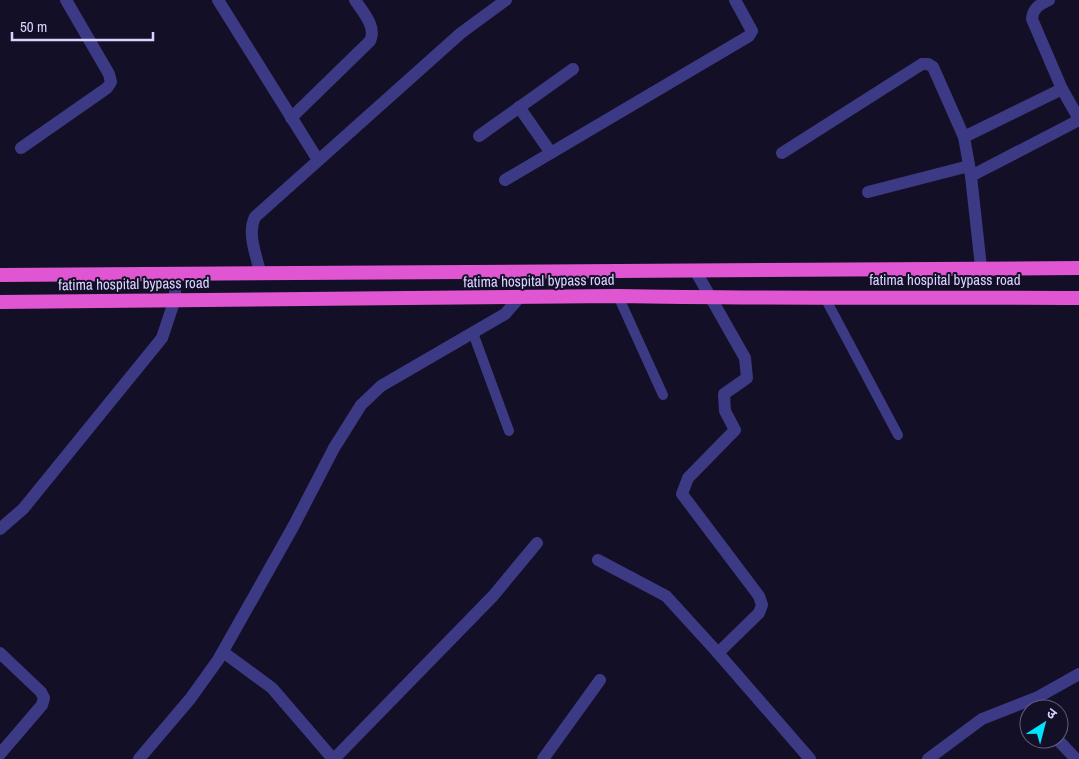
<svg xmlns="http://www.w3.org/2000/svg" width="1079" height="759" font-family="'Archivo Narrow','Noto Sans Devanagari',sans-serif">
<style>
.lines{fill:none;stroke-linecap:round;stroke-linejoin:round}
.service{stroke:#3d3a85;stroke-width:10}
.minor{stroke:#3d3a85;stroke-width:12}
.trunk{stroke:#e055d1;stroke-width:14}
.labels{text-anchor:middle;stroke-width:4;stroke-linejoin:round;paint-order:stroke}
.street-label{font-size:15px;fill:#d9d4ff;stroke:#130f26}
</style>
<rect width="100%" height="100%" fill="#130f26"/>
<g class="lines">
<!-- service -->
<g class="service">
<polyline points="618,296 663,395"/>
<polyline points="824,296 898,435"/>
<polyline points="473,333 509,431"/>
</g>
<!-- minor -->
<g class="minor">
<polyline points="218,0 318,160"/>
<path d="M 1049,0 C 1039,5 1033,8 1032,19 L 1062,89 L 1079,119"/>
<polyline points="519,107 551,153"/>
<path d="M 291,118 L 370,41 C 377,27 363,12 355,0"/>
<polyline points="479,136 573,69"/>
<polyline points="964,137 1062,89"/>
<polyline points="21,148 107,88 111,82 109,74 66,0"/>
<polyline points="782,153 922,64 928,64 933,67 964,137 971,176 981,267"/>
<polyline points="971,176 1079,120"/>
<polyline points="505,180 749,36 752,31 735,0"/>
<polyline points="868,192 969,166"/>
<polyline points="695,270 745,358 747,378 724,394 725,411 735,430 688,478 682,494 759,596 762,605 759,613 718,653"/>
<path d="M 260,272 C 256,254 247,233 255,217 L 461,33 L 506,0"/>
<polyline points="0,529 23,509 162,338 175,299 175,273"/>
<polyline points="598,560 666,596 718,653 810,759"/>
<polyline points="223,652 272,688 333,759"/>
<polyline points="0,653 41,692 44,698 42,705 0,754"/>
<polyline points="1057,739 1076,759"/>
<polyline points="139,759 190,699 218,660 293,527 334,448 361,405 381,386 505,314 519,298"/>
<polyline points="334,759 493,596 537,543"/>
<polyline points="543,759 600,680"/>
<polyline points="928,759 982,719 1038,697 1079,674"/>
</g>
<!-- trunk -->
<g class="trunk">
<polyline points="0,275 1079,268"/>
<path d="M 0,302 L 618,296 C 771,299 925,297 1079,298"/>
</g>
</g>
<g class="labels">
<!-- street labels -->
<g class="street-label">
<text x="945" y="285">fatima hospital bypass road</text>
<text transform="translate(539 281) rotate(-1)" y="5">fatima hospital bypass road</text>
<text transform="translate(134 284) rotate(-1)" y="5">fatima hospital bypass road</text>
</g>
</g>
<!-- north arrow -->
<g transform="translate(1044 724) rotate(36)"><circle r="24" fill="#130f26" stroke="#625e7d"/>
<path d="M0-4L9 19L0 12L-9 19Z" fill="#00e5ff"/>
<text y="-8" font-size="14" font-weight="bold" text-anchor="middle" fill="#d9d4ff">उ</text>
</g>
<!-- scale -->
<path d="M12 32v8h141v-8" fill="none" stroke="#d9d4ff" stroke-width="2.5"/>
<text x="20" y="32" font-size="15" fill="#d9d4ff" stroke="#130f26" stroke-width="4" paint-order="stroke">50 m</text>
</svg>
